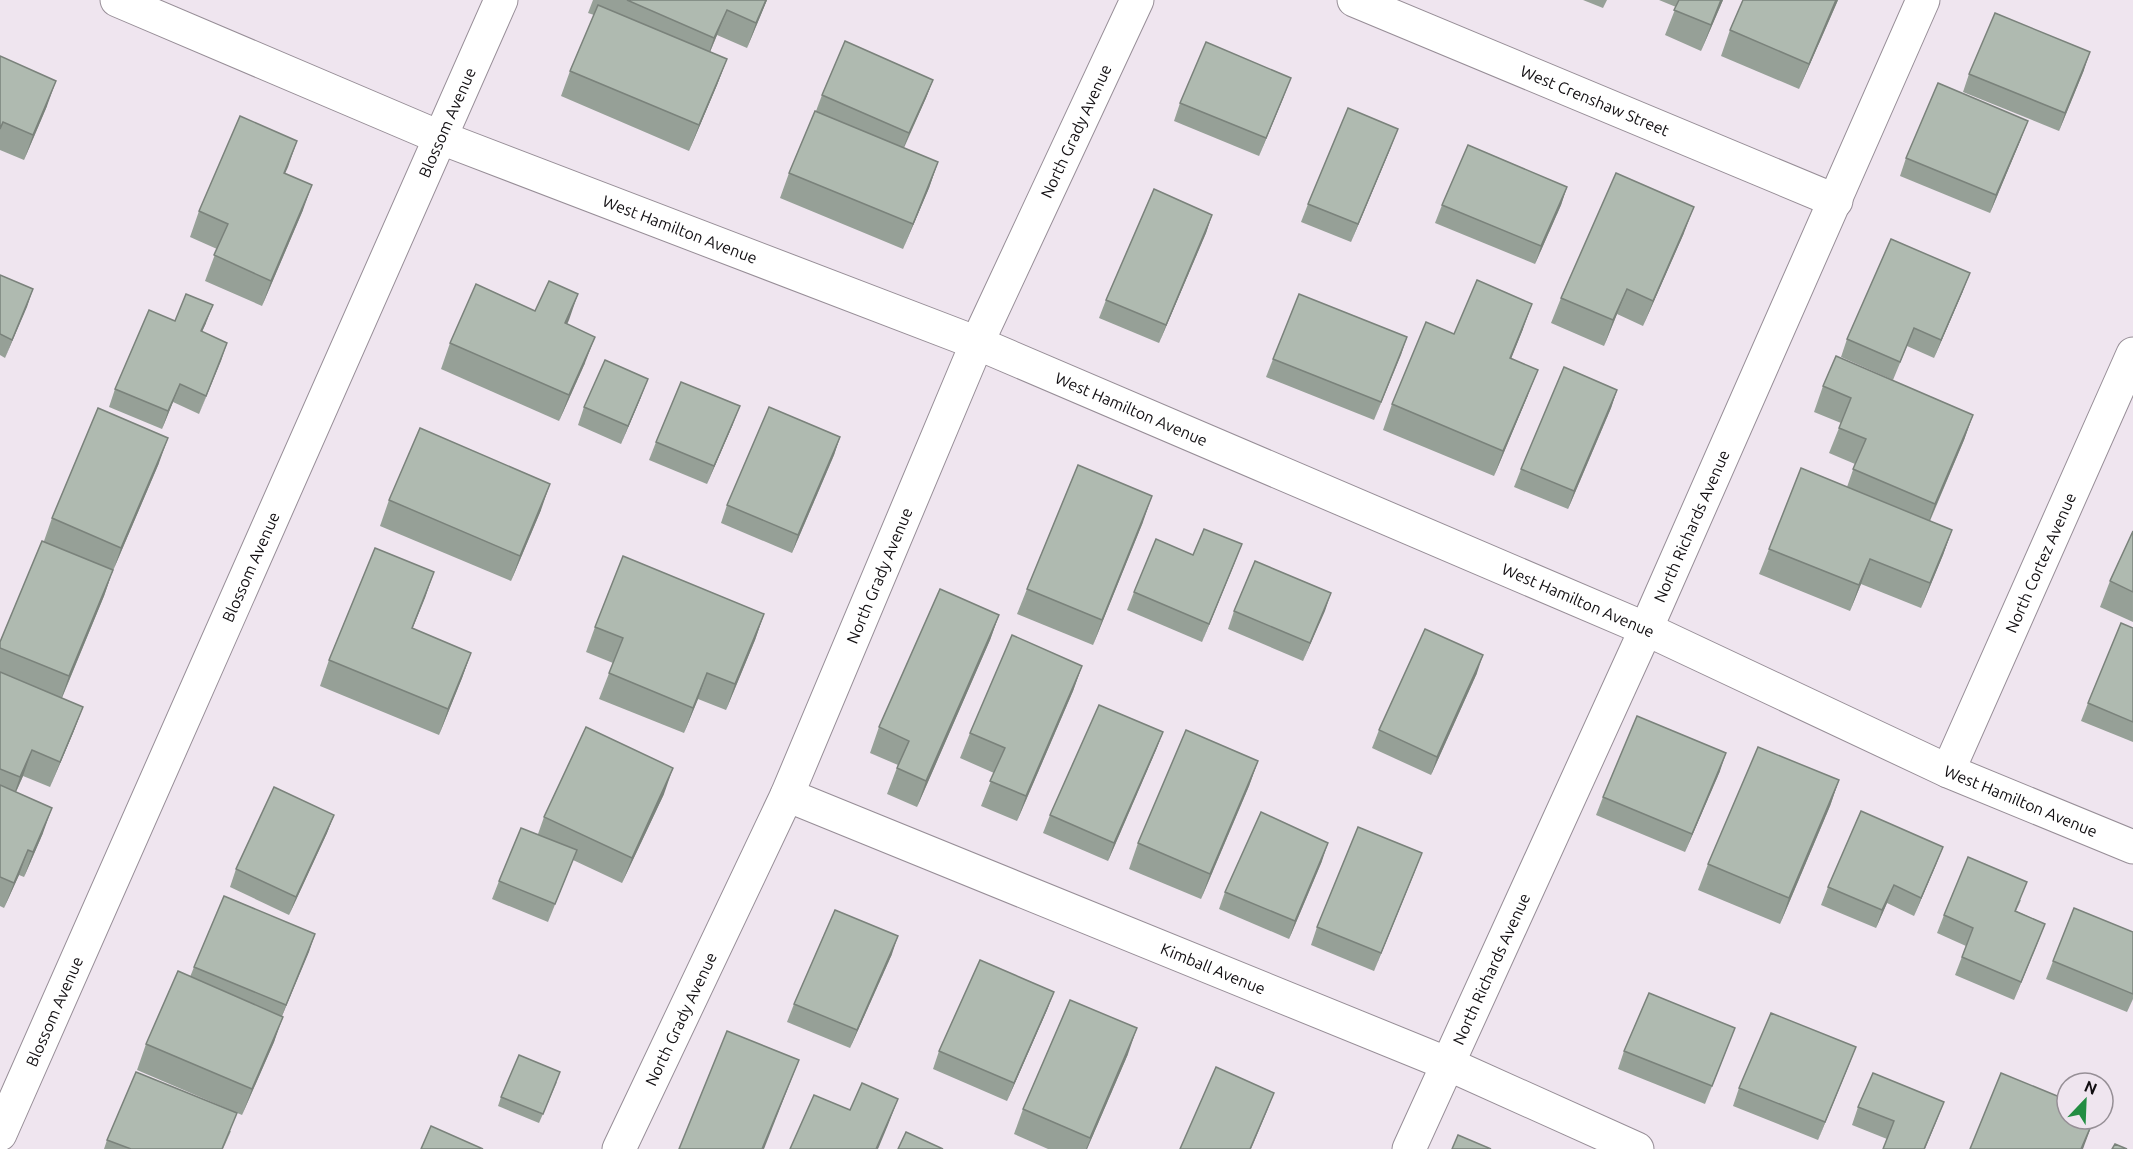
<svg xmlns="http://www.w3.org/2000/svg" width="2133" height="1149" font-family="Ubuntu,sans-serif">
<style>
.lines{fill:none;stroke-linecap:round;stroke-linejoin:round}
.street-casing{stroke:#978e97;stroke-width:35}
.street{stroke:#fff;stroke-width:33}
.wall{fill:#96a097}
.shaded-wall{fill:#7a827b}
.building{fill:#afbab0;stroke:#7a827b;stroke-width:1.5}
.labels{text-anchor:middle;stroke-width:4.5;stroke-linejoin:round;paint-order:stroke}
.street-label{font-size:16px;fill:#110e11;stroke:#efe5ef}
</style>
<rect width="100%" height="100%" fill="#efe5ef"/>
<g class="lines">
<!-- street casing -->
<g class="street-casing">
<g id="street">
<path id="s1" d="M 117,0 L 439,137 L 977,343 L 1646,629 L 1948,771 L 2133,847"/>
<path id="s2" d="M 1354,0 L 1836,201"/>
<path id="s3" d="M 1948,771 L 2133,354"/>
<path id="s4" d="M 787,795 L 1448,1064 L 1637,1149"/>
<path id="s5" d="M 0,1134 L 501,0"/>
<path id="s6" d="M 619,1149 L 787,795 L 977,343 L 1137,0"/>
<path id="s7" d="M 1409,1149 L 1646,629 L 1923,0"/>
</g>
</g>
<!-- street -->
<use href="#street" class="street"/>
</g>
<!-- wall -->
<g class="wall">
<polygon points="593,0 767,0 747,48 717,35 710,52 727,59 717,85 689,151 561,96 570,71 594,15 588,13"/>
<polygon points="1583,0 1607,0 1603,8"/>
<polygon points="1659,0 1723,0 1701,51 1665,35 1676,7"/>
<polygon points="1743,0 1838,0 1799,89 1721,56 1730,30"/>
<polygon points="0,56 47,106 24,160 0,150"/>
<polygon points="2084,70 2059,131 1963,92 1969,74"/>
<polygon points="933,80 926,98 904,148 938,162 929,188 903,249 780,198 789,173 816,111 822,95"/>
<polygon points="1284,96 1259,156 1174,121 1180,103"/>
<polygon points="2021,139 1990,213 1900,176 1906,158"/>
<polygon points="1391,147 1351,242 1301,222 1308,204"/>
<polygon points="285,173 303,210 262,306 205,281 217,249 190,237 199,211"/>
<polygon points="1567,187 1561,205 1535,264 1435,223 1442,205"/>
<polygon points="1212,215 1206,233 1159,343 1099,318 1106,300"/>
<polygon points="1684,233 1643,326 1617,314 1604,346 1551,323 1561,298"/>
<polygon points="0,275 33,289 5,358 0,355"/>
<polygon points="1963,291 1934,358 1907,346 1893,380 1841,357 1847,339"/>
<polygon points="535,311 567,324 585,363 559,421 441,369 450,343"/>
<polygon points="175,321 206,323 202,332 227,343 199,414 173,402 162,429 109,407 115,389"/>
<polygon points="1523,329 1511,358 1528,395 1494,476 1383,430 1392,404 1454,334"/>
<polygon points="1407,337 1374,420 1266,377 1273,359"/>
<polygon points="1823,386 1973,415 1964,440 1930,521 1952,530 1943,555 1921,608 1861,584 1850,611 1759,574 1769,549 1847,487 1855,464 1829,453 1841,423 1814,412"/>
<polygon points="1617,390 1611,408 1568,509 1514,487 1521,469"/>
<polygon points="641,397 621,444 578,425 584,407"/>
<polygon points="733,424 707,484 649,460 656,442"/>
<polygon points="840,437 834,455 792,553 721,523 727,505"/>
<polygon points="159,463 112,573 104,596 62,698 83,707 73,733 50,787 23,776 16,792 43,833 24,877 19,875 4,908 0,906 0,642 44,541 52,518"/>
<polygon points="389,500 541,510 511,581 380,526"/>
<polygon points="1143,522 1093,645 1017,614 1027,589"/>
<polygon points="2133,531 2133,622 2100,607 2110,581"/>
<polygon points="1193,555 1235,562 1202,642 1127,610 1134,592"/>
<polygon points="434,572 412,629 471,653 462,678 439,735 320,686 329,660"/>
<polygon points="1331,593 1303,661 1228,629 1234,611"/>
<polygon points="764,614 755,640 726,710 698,699 684,733 599,699 613,663 586,652 595,627"/>
<polygon points="999,615 990,640 917,807 887,794 898,765 870,753 879,727"/>
<polygon points="2133,628 2133,742 2081,721 2088,703"/>
<polygon points="1082,666 1073,691 1017,821 981,806 994,773 960,758 970,733"/>
<polygon points="1477,673 1431,775 1372,748 1379,730"/>
<polygon points="1163,732 1156,750 1108,861 1043,833 1050,815"/>
<polygon points="1258,761 1249,786 1201,899 1129,869 1138,843"/>
<polygon points="1720,771 1685,852 1596,815 1603,797"/>
<polygon points="1839,780 1830,806 1780,924 1698,890 1708,864"/>
<polygon points="664,794 622,883 573,860 548,922 492,899 499,881 538,834 544,817"/>
<polygon points="334,815 327,833 289,915 230,887 236,869"/>
<polygon points="1943,847 1914,916 1887,903 1876,928 1821,905 1828,887"/>
<polygon points="1322,861 1289,939 1219,909 1225,892"/>
<polygon points="1415,871 1374,971 1311,945 1317,927"/>
<polygon points="2021,900 2016,911 2045,924 2014,1000 1955,975 1966,946 1937,933 1944,915"/>
<polygon points="2133,932 2133,999 2127,1012 2046,979 2053,961"/>
<polygon points="315,934 282,1016 274,1042 242,1115 137,1070 146,1044 190,977 194,967"/>
<polygon points="892,954 850,1048 787,1022 794,1004"/>
<polygon points="1054,992 1047,1010 1007,1101 933,1069 939,1051"/>
<polygon points="1728,1046 1705,1104 1618,1069 1624,1051"/>
<polygon points="1856,1047 1818,1140 1733,1106 1739,1088"/>
<polygon points="1128,1054 1087,1149 1048,1149 1014,1134 1023,1109"/>
<polygon points="557,1082 539,1123 498,1106 501,1097"/>
<polygon points="1858,1107 1937,1120 1887,1139 1852,1125"/>
<polygon points="231,1131 223,1149 104,1149 107,1140"/>
</g>
<!-- shaded-wall -->
<g class="shaded-wall">
<polygon points="766,0 767,0 747,48 756,23"/>
<polygon points="1721,0 1723,0 1701,51 1711,25"/>
<polygon points="1836,0 1838,0 1799,89 1809,64"/>
<polygon points="727,10 717,35 705,64 714,38"/>
<polygon points="2090,52 2084,70 2059,131 2065,113"/>
<polygon points="727,59 717,85 689,151 699,125"/>
<polygon points="1291,78 1284,96 1259,156 1266,138"/>
<polygon points="933,80 926,98 902,151 909,133"/>
<polygon points="56,81 47,106 24,160 33,135"/>
<polygon points="2028,121 2021,139 1990,213 1996,195"/>
<polygon points="1398,129 1391,147 1351,242 1358,224"/>
<polygon points="297,141 288,167 274,198 284,173"/>
<polygon points="938,162 929,188 903,249 913,224"/>
<polygon points="312,185 303,210 262,306 271,281"/>
<polygon points="1567,187 1561,205 1535,264 1541,246"/>
<polygon points="1694,207 1684,233 1643,326 1653,301"/>
<polygon points="1212,215 1206,233 1159,343 1166,325"/>
<polygon points="1970,273 1963,291 1934,358 1941,340"/>
<polygon points="33,289 27,307 5,358 12,340"/>
<polygon points="1627,289 1617,314 1604,346 1613,320"/>
<polygon points="578,294 569,320 556,349 565,323"/>
<polygon points="1532,304 1523,329 1501,384 1510,358"/>
<polygon points="213,305 206,323 194,349 201,331"/>
<polygon points="595,337 585,363 559,421 569,395"/>
<polygon points="1407,337 1401,355 1374,420 1381,402"/>
<polygon points="227,343 221,361 199,414 206,396"/>
<polygon points="1538,370 1528,395 1494,476 1503,451"/>
<polygon points="648,379 641,397 621,444 628,426"/>
<polygon points="180,384 173,402 162,429 168,411"/>
<polygon points="1617,390 1611,408 1568,509 1574,491"/>
<polygon points="740,406 733,424 707,484 714,466"/>
<polygon points="1973,415 1964,440 1926,529 1935,504"/>
<polygon points="840,437 834,455 792,553 798,535"/>
<polygon points="168,438 159,463 112,573 104,596 60,702 69,676 113,571 121,548"/>
<polygon points="550,484 541,510 511,581 520,556"/>
<polygon points="1152,496 1143,522 1093,645 1102,620"/>
<polygon points="1952,530 1943,555 1921,608 1930,583"/>
<polygon points="1242,544 1235,562 1202,642 1209,624"/>
<polygon points="1870,559 1861,584 1850,611 1859,585"/>
<polygon points="434,572 425,598 402,654 412,628"/>
<polygon points="1331,593 1325,611 1303,661 1310,643"/>
<polygon points="764,614 755,640 726,710 735,684"/>
<polygon points="999,615 990,640 917,807 926,781"/>
<polygon points="471,653 462,678 439,735 448,709"/>
<polygon points="1483,655 1477,673 1431,775 1437,757"/>
<polygon points="1082,666 1073,691 1017,821 1026,796"/>
<polygon points="707,673 698,699 684,733 693,708"/>
<polygon points="83,707 73,733 50,787 60,762"/>
<polygon points="1163,732 1156,750 1108,861 1114,843"/>
<polygon points="32,750 23,776 11,803 20,777"/>
<polygon points="1726,753 1720,771 1685,852 1692,834"/>
<polygon points="1258,761 1249,786 1201,899 1210,874"/>
<polygon points="673,768 664,794 622,883 632,858"/>
<polygon points="1839,780 1830,806 1780,924 1789,898"/>
<polygon points="52,808 43,833 24,877 33,852"/>
<polygon points="334,815 327,833 289,915 296,897"/>
<polygon points="1328,843 1322,861 1289,939 1295,921"/>
<polygon points="1943,847 1936,865 1914,916 1921,898"/>
<polygon points="28,850 19,875 4,908 14,883"/>
<polygon points="1422,853 1415,871 1374,971 1381,953"/>
<polygon points="1894,885 1887,903 1876,928 1882,910"/>
<polygon points="2045,924 2038,942 2014,1000 2021,982"/>
<polygon points="315,934 309,952 279,1023 286,1005"/>
<polygon points="898,936 892,954 850,1048 857,1030"/>
<polygon points="1054,992 1047,1010 1007,1101 1014,1083"/>
<polygon points="283,1017 274,1042 242,1115 252,1089"/>
<polygon points="1137,1028 1128,1054 1087,1149 1086,1149"/>
<polygon points="1856,1047 1849,1065 1818,1140 1825,1122"/>
<polygon points="799,1060 764,1149 762,1149"/>
<polygon points="1274,1093 1267,1111 1251,1149 1250,1149"/>
<polygon points="898,1099 888,1125 878,1149 876,1149"/>
<polygon points="1944,1102 1937,1120 1925,1149 1924,1149"/>
<polygon points="2094,1119 2083,1149 2081,1149"/>
</g>
<!-- building -->
<g class="building">
<polygon points="627,0 766,0 756,23 727,10 714,38"/>
<polygon points="1679,0 1721,0 1711,25 1674,10"/>
<polygon points="1743,0 1836,0 1809,64 1730,30"/>
<polygon points="598,5 727,59 699,125 570,71"/>
<polygon points="1995,13 2090,52 2065,113 1969,74"/>
<polygon points="845,41 933,80 909,133 822,95"/>
<polygon points="1206,42 1291,78 1266,138 1180,103"/>
<polygon points="0,56 56,81 33,135 3,122 0,129"/>
<polygon points="1938,83 2028,121 1996,195 1906,158"/>
<polygon points="1348,108 1398,129 1358,224 1308,204"/>
<polygon points="815,111 938,162 913,224 789,173"/>
<polygon points="240,116 297,141 284,173 312,185 271,281 214,255 228,224 199,211"/>
<polygon points="1468,145 1567,187 1541,246 1442,205"/>
<polygon points="1616,173 1694,207 1653,301 1627,289 1613,320 1561,298"/>
<polygon points="1154,189 1212,215 1166,325 1106,300"/>
<polygon points="1891,239 1970,273 1941,340 1914,328 1900,362 1847,339"/>
<polygon points="0,275 33,289 12,340 0,334"/>
<polygon points="1477,280 1532,304 1510,358 1538,370 1503,451 1392,404 1426,322 1454,334"/>
<polygon points="549,281 578,294 565,323 595,337 569,395 450,343 476,284 535,311"/>
<polygon points="186,294 213,305 201,331 227,343 206,396 180,384 168,411 115,389 149,310 175,321"/>
<polygon points="1299,294 1407,337 1381,402 1273,359"/>
<polygon points="1836,356 1973,415 1935,504 1853,469 1866,439 1839,428 1851,398 1823,386"/>
<polygon points="605,360 648,379 628,426 584,407"/>
<polygon points="1564,367 1617,390 1574,491 1521,469"/>
<polygon points="681,382 740,406 714,466 656,442"/>
<polygon points="769,407 840,437 798,535 727,505"/>
<polygon points="98,408 168,438 121,548 52,518"/>
<polygon points="420,428 550,484 520,556 389,500"/>
<polygon points="1078,465 1152,496 1102,620 1027,589"/>
<polygon points="1801,468 1952,530 1930,583 1870,559 1859,585 1769,549"/>
<polygon points="1204,529 1242,544 1209,624 1134,592 1156,539 1193,555"/>
<polygon points="2133,531 2133,592 2110,581"/>
<polygon points="42,541 113,570 69,676 0,648 0,642"/>
<polygon points="375,548 434,572 412,628 471,653 448,709 329,660"/>
<polygon points="623,556 764,614 735,684 707,673 693,708 609,673 623,638 595,627"/>
<polygon points="1255,561 1331,593 1310,643 1234,611"/>
<polygon points="940,589 999,615 926,781 897,768 909,741 879,727"/>
<polygon points="2121,623 2133,628 2133,722 2088,703"/>
<polygon points="1425,629 1483,655 1437,757 1379,730"/>
<polygon points="1012,635 1082,666 1026,796 990,781 1005,748 970,733"/>
<polygon points="0,672 83,707 60,762 32,750 20,777 0,769"/>
<polygon points="1099,705 1163,732 1114,843 1050,815"/>
<polygon points="1637,716 1726,753 1692,834 1603,797"/>
<polygon points="586,727 673,768 632,858 544,817"/>
<polygon points="1186,730 1258,761 1210,874 1138,843"/>
<polygon points="1758,747 1839,780 1789,898 1708,864"/>
<polygon points="0,785 52,808 33,852 28,850 14,883 0,877"/>
<polygon points="274,787 334,815 296,897 236,869"/>
<polygon points="1861,811 1943,847 1921,898 1894,885 1882,910 1828,887"/>
<polygon points="1261,812 1328,843 1295,921 1225,892"/>
<polygon points="1358,827 1422,853 1381,953 1317,927"/>
<polygon points="521,828 577,850 555,904 499,881"/>
<polygon points="1968,857 2027,882 2015,911 2045,924 2021,982 1962,957 1973,928 1944,915"/>
<polygon points="224,896 315,934 286,1005 194,967"/>
<polygon points="2074,908 2133,932 2133,994 2053,961"/>
<polygon points="835,910 898,936 857,1030 794,1004"/>
<polygon points="980,960 1054,992 1014,1083 939,1051"/>
<polygon points="178,971 283,1017 252,1089 146,1044"/>
<polygon points="1649,993 1735,1028 1712,1086 1624,1051"/>
<polygon points="1070,1000 1137,1028 1090,1138 1023,1109"/>
<polygon points="1771,1013 1856,1047 1825,1122 1739,1088"/>
<polygon points="727,1031 799,1060 762,1149 679,1149"/>
<polygon points="519,1055 560,1072 543,1114 501,1097"/>
<polygon points="1216,1067 1274,1093 1250,1149 1180,1149"/>
<polygon points="136,1072 237,1113 222,1149 131,1149 107,1140"/>
<polygon points="1873,1073 1944,1102 1924,1149 1883,1149 1894,1121 1858,1107"/>
<polygon points="2001,1073 2067,1100 2067,1119 2094,1119 2081,1149 1970,1149"/>
<polygon points="862,1083 898,1099 876,1149 790,1149 814,1095 850,1110"/>
<polygon points="431,1126 483,1149 421,1149"/>
<polygon points="906,1132 943,1149 898,1149"/>
<polygon points="1458,1135 1491,1149 1452,1149"/>
<polygon points="2115,1144 2127,1149 2112,1149"/>
</g>
<g class="labels">
<!-- street labels -->
<g class="street-label">
<text dy="6" stroke="none"><textPath href="#s2" startOffset="261">West Crenshaw Street</textPath></text>
<text dy="6" stroke="none"><textPath href="#s5" startOffset="1106">Blossom Avenue</textPath></text>
<text dy="6" stroke="none"><textPath href="#s6" startOffset="1116">North Grady Avenue</textPath></text>
<text dy="6" stroke="none"><textPath href="#s1" startOffset="608">West Hamilton Avenue</textPath></text>
<text dy="6" stroke="none"><textPath href="#s1" startOffset="1094">West Hamilton Avenue</textPath></text>
<text dy="6" stroke="none"><textPath href="#s7" startOffset="684">North Richards Avenue</textPath></text>
<text dy="6" stroke="none"><textPath href="#s3" startOffset="228">North Cortez Avenue</textPath></text>
<text dy="6" stroke="none"><textPath href="#s5" startOffset="620">Blossom Avenue</textPath></text>
<text dy="6" stroke="none"><textPath href="#s6" startOffset="630">North Grady Avenue</textPath></text>
<text dy="6" stroke="none"><textPath href="#s1" startOffset="1580">West Hamilton Avenue</textPath></text>
<text dy="6" stroke="none"><textPath href="#s1" startOffset="2066">West Hamilton Avenue</textPath></text>
<text dy="6" stroke="none"><textPath href="#s4" startOffset="460">Kimball Avenue</textPath></text>
<text dy="6" stroke="none"><textPath href="#s7" startOffset="198">North Richards Avenue</textPath></text>
<text dy="6" stroke="none"><textPath href="#s5" startOffset="134">Blossom Avenue</textPath></text>
<text dy="6" stroke="none"><textPath href="#s6" startOffset="144">North Grady Avenue</textPath></text>
</g>
</g>
<!-- north arrow -->
<g transform="translate(2085 1101) rotate(23)"><circle r="28" fill="#efe5ef" stroke="#968f96" stroke-width="1.5"/>
<path d="M0-4.5L10 22L0 15L-10 22Z" fill="#238d43"/>
<text y="-9" font-size="16" font-weight="bold" text-anchor="middle" fill="#110e11">N</text>
</g>
</svg>
